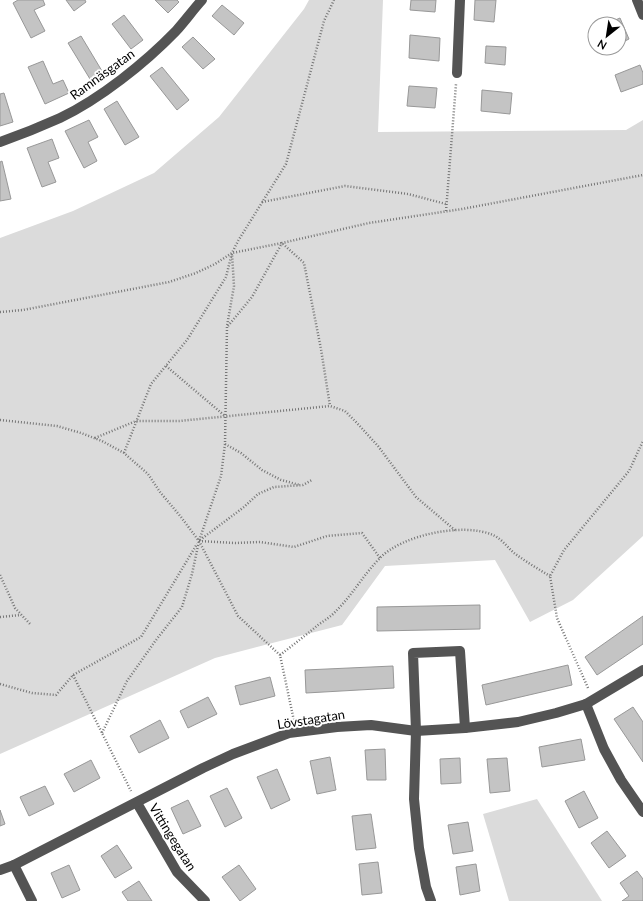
<svg xmlns="http://www.w3.org/2000/svg" width="643" height="901" font-family="Lato,sans-serif">
<style>
.green{fill:#dbdbdb}
.building{fill:#c4c4c4;stroke:#989898}
.lines{fill:none;stroke-linecap:round;stroke-linejoin:round}
.path{stroke:#767676;stroke-width:2.5;stroke-dasharray:1 2;stroke-linecap:butt}
.minor{stroke:#545454;stroke-width:10}
.labels{text-anchor:middle;stroke-width:4;stroke-linejoin:round;paint-order:stroke}
.street-label{font-size:13px;fill:#000;stroke:#fff}
</style>
<rect width="100%" height="100%" fill="#fff"/>
<!-- green -->
<g class="green">
<polygon points="309,0 383,0 378,132 626,130 643,120 643,536 573,600 530,622 495,560 385,566 342,625 215,658 0,754 0,238 73,211 154,173 219,117 304,9"/>
<polygon points="537,799 602,901 509,901 483,814"/>
</g>
<!-- building -->
<g class="building">
<polygon points="18,0 43,0 45,5 34,10 45,31 31,38 13,3"/>
<polygon points="66,0 85,0 86,2 74,11"/>
<polygon points="155,0 177,0 179,2 168,13"/>
<polygon points="411,0 436,0 435,12 410,10"/>
<polygon points="475,0 496,0 494,22 474,20"/>
<polygon points="222,5 244,23 234,35 212,16"/>
<polygon points="124,15 143,40 131,49 112,24"/>
<polygon points="620,18 629,39 619,44 619,24 606,24"/>
<polygon points="410,35 440,38 439,61 409,58"/>
<polygon points="81,36 102,71 90,79 68,43"/>
<polygon points="193,37 215,59 203,69 182,47"/>
<polygon points="486,46 506,47 505,65 485,63"/>
<polygon points="43,61 53,84 63,80 69,93 45,104 28,67"/>
<polygon points="640,65 643,73 643,84 621,92 615,75"/>
<polygon points="162,67 189,100 177,110 150,76"/>
<polygon points="409,86 437,88 435,108 407,106"/>
<polygon points="482,90 512,93 510,114 481,111"/>
<polygon points="4,93 13,122 0,126 0,94"/>
<polygon points="117,101 139,137 125,145 104,109"/>
<polygon points="89,120 98,137 88,142 97,161 84,168 65,131"/>
<polygon points="52,139 59,158 48,162 56,182 42,187 27,148"/>
<polygon points="2,161 11,199 0,201 0,162"/>
<polygon points="480,605 480,629 377,631 377,607"/>
<polygon points="643,616 643,644 597,675 585,657"/>
<polygon points="568,665 572,685 486,705 482,685"/>
<polygon points="393,666 394,688 306,693 305,670"/>
<polygon points="270,677 275,696 240,705 235,686"/>
<polygon points="208,697 217,714 188,728 180,711"/>
<polygon points="633,707 643,722 643,762 614,719"/>
<polygon points="160,720 169,738 139,753 130,736"/>
<polygon points="581,739 585,760 542,767 539,747"/>
<polygon points="385,749 386,780 367,780 365,750"/>
<polygon points="330,757 336,790 317,794 310,761"/>
<polygon points="460,758 461,783 441,784 440,759"/>
<polygon points="507,758 510,791 490,793 487,759"/>
<polygon points="91,760 100,778 74,792 64,774"/>
<polygon points="277,769 290,800 271,809 257,777"/>
<polygon points="45,786 54,804 29,816 20,797"/>
<polygon points="227,788 242,818 225,827 210,796"/>
<polygon points="584,791 598,818 579,828 565,801"/>
<polygon points="188,800 201,826 183,834 171,808"/>
<polygon points="0,810 5,824 0,826"/>
<polygon points="371,814 376,848 356,850 352,816"/>
<polygon points="468,822 473,851 453,854 448,825"/>
<polygon points="607,831 626,856 609,868 591,843"/>
<polygon points="117,845 132,868 115,878 101,856"/>
<polygon points="378,862 382,893 362,895 359,864"/>
<polygon points="476,864 480,891 460,895 456,867"/>
<polygon points="69,865 80,890 62,898 51,873"/>
<polygon points="239,865 256,889 240,901 222,877"/>
<polygon points="637,871 643,879 643,901 622,901 629,896 620,883"/>
<polygon points="139,881 152,901 128,901 122,892"/>
</g>
<g class="lines">
<!-- path -->
<g class="path">
<polyline points="262,202 345,186 408,194 446,204"/>
<polyline points="446,211 456,84"/>
<polyline points="0,312 23,310 169,282 196,273 215,264 232,253 238,241 286,164 324,21 334,0"/>
<polyline points="228,326 252,297 282,243 369,223 462,209 643,175"/>
<polyline points="166,366 225,416"/>
<polyline points="0,420 57,426 81,433 102,441 124,453 148,474 160,492 181,517 199,541 238,616 280,655 294,721"/>
<polyline points="95,438 136,421 179,421 330,406 345,411 357,423 378,446 416,497 456,531"/>
<polyline points="225,444 241,453 262,470 281,480 300,485"/>
<polyline points="124,453 151,384 187,340 226,277 232,253 282,243 304,263 321,349 330,406"/>
<polyline points="200,540 244,507 258,494 274,487 303,485 312,480"/>
<polyline points="199,541 235,543 260,542 294,547 327,536 362,533 380,558"/>
<polyline points="0,575 15,608 31,625"/>
<polyline points="0,617 21,615"/>
<path d="M 280,655 C 293,645 306,635 318,625 C 325,620 332,616 337,610 C 353,594 364,574 380,558 C 402,535 463,522 493,535 C 502,539 507,547 514,553 C 525,561 538,569 550,576"/>
<polyline points="73,675 131,791"/>
<polyline points="0,684 32,693 56,695 73,675 141,637 197,544"/>
<polyline points="588,688 557,618 550,576 564,550 629,471 643,441"/>
<polyline points="102,733 127,681 156,640 182,607 192,574 199,541 221,476 225,444 227,326 234,286 232,254"/>
</g>
<!-- minor -->
<g class="minor">
<polyline points="637,0 643,15"/>
<polyline points="457,73 460,0"/>
<path d="M 0,142 C 20,135 40,127 60,118 C 100,99 145,63 176,31 C 185,21 193,10 202,0"/>
<polyline points="586,704 604,749 621,780 643,812"/>
<polyline points="137,803 177,872 205,901"/>
<polyline points="14,865 32,901"/>
<polyline points="0,870 14,865 203,768 233,754 289,733 337,727 371,725 416,731 465,728 518,722 556,713 586,704 643,670"/>
<polyline points="431,901 426,887 419,848 414,799 416,731 413,653 460,651 465,728"/>
</g>
</g>
<g class="labels">
<!-- street labels -->
<g class="street-label">
<text transform="translate(102 74) rotate(-36)" y="5">Ramnäsgatan</text>
<text transform="translate(311 719) rotate(-9)" y="5">Lövstagatan</text>
<text transform="translate(173 837) rotate(58)" y="5">Vittingegatan</text>
</g>
</g>
<!-- north arrow -->
<g transform="translate(607 36) rotate(210)"><circle r="19" fill="#ffffff" stroke="#999999"/>
<path d="M0-3L7 15L0 10L-7 15Z" fill="#000000"/>
<text y="-6" font-size="11" font-weight="bold" text-anchor="middle" fill="#000000">N</text>
</g>
</svg>
